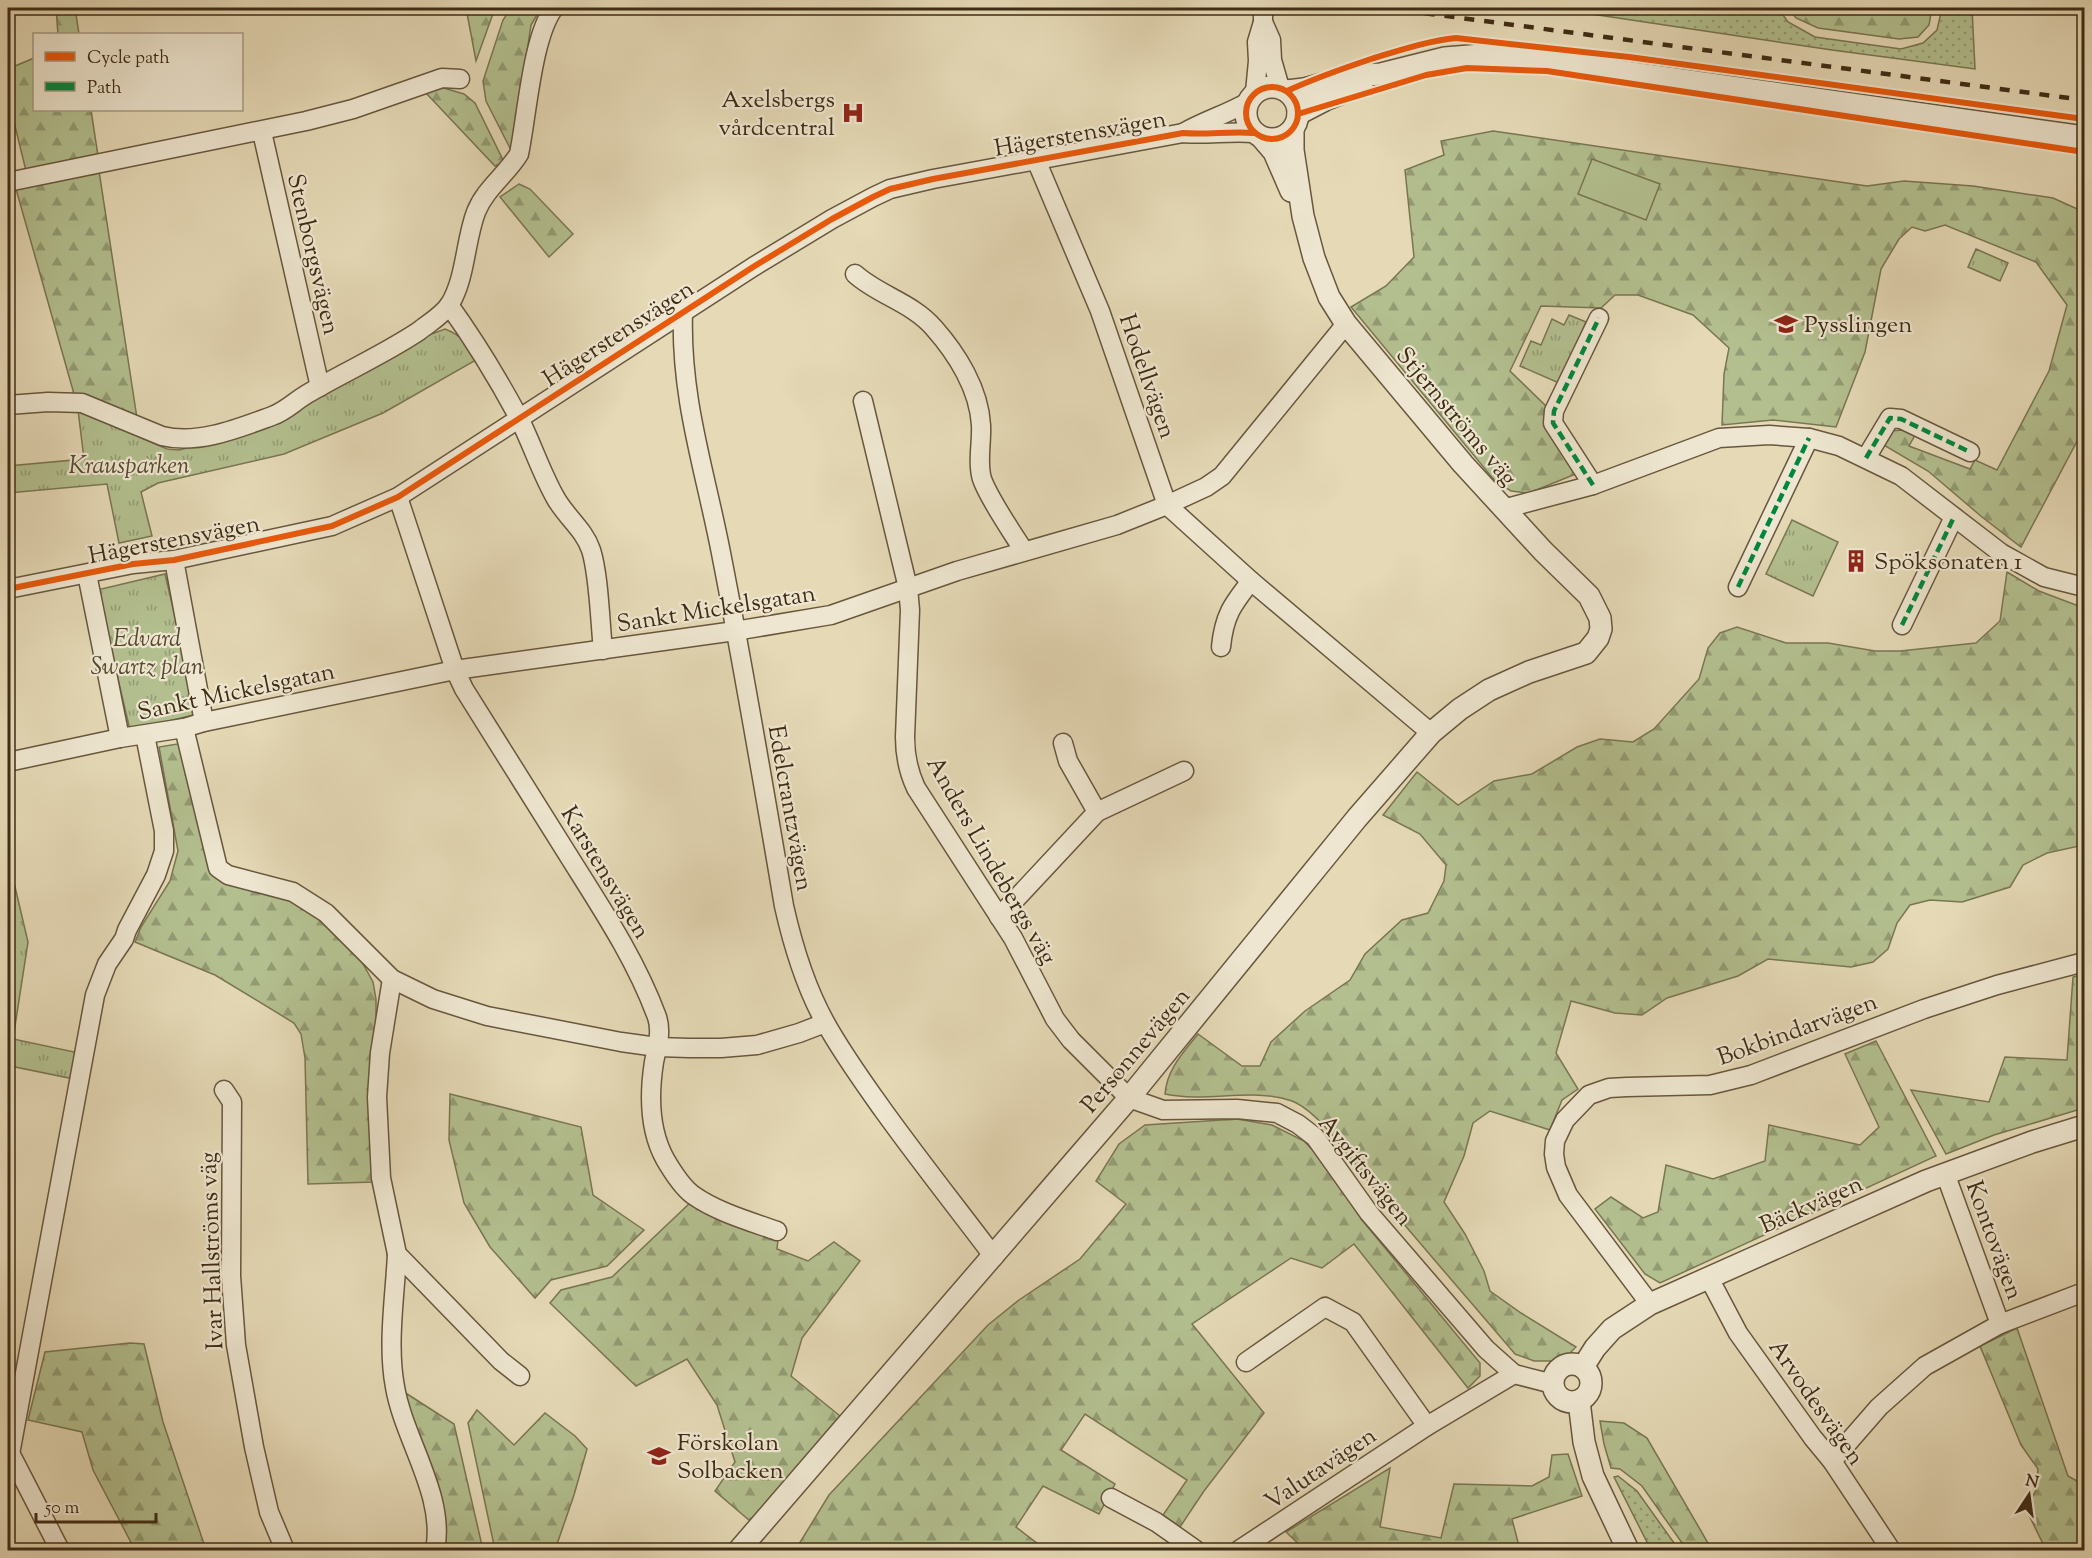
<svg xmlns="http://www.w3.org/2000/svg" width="2092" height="1558" font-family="'Sorts Mill Goudy',serif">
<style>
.grass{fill:url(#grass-dots);stroke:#797652;stroke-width:1.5}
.forest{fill:url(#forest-firs);stroke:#797652;stroke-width:1.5}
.park{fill:url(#park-tufts);stroke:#797652;stroke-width:1.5}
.pitch{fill:#b3bf8f;stroke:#797652;stroke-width:1.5}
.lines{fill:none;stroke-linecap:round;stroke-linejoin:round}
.minor-casing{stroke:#68573d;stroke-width:21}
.tertiary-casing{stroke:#68573d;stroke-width:24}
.minor{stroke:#eee6d0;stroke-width:18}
.tertiary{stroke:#eee6d0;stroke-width:21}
.rail{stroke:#3f2c15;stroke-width:4.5;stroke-dasharray:10 10;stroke-linecap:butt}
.quiet{stroke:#00873e;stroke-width:4.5;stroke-dasharray:9 4.5;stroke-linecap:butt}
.cycleway-casing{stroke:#eee6d0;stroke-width:10}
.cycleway{stroke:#e8590c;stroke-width:6}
.labels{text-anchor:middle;stroke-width:4.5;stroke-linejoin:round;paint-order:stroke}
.poi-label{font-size:24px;fill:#3f2c15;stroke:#eee6d0;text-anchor:start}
.street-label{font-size:24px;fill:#3f2c15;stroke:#eee6d0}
.park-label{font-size:24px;font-style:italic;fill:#56492d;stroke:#eee6d0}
</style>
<defs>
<pattern id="grass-dots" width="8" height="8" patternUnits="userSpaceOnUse" patternTransform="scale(1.5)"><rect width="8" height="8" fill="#b3bf8f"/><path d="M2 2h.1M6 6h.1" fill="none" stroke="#939b74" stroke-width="1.8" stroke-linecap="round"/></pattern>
<pattern id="forest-firs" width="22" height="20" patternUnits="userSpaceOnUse" patternTransform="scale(1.5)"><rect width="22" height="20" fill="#b3bf8f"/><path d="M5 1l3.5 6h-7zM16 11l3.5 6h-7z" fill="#939b74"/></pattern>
<pattern id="park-tufts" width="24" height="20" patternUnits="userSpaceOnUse" patternTransform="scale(1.5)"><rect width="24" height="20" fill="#b3bf8f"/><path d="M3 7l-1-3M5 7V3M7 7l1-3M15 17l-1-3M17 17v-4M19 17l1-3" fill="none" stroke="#939b74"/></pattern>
</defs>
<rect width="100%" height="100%" fill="#e5d9b6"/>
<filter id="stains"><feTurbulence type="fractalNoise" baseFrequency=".00333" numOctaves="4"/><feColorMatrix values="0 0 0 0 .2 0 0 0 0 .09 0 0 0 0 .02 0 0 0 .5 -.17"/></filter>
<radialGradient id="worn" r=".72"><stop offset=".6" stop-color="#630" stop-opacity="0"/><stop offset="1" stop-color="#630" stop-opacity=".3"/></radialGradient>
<!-- grass -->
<g class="grass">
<polygon points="1551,8 1778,8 1788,22 1815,37 1901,49 1923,43 1937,30 1942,8 1972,8 1975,69 1832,50"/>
<polygon points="1618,1476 1637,1491 1679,1550 1651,1550 1614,1477"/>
</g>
<!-- forest -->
<g class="forest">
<polygon points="56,8 75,8 79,34 58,34"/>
<polygon points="466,8 495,8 476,61"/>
<polygon points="511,8 541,8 531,25 512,152 486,101 483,81 503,20"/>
<polygon points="1788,8 1932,8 1929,25 1918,37 1899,39 1818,28 1796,18"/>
<polygon points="34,58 34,110 91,110 98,156 26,171 8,97 8,69"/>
<polygon points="437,86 464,94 475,103 504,162 495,166 425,92"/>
<polygon points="1493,131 1867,186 1904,181 1973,186 2053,198 2084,212 2084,428 2021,547 1982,517 1928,471 1882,444 1889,431 1903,430 1915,435 1909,446 1970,469 1975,460 1997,470 2049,371 2067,305 2036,262 1945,225 1925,231 1912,227 1899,239 1881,269 1865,352 1836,427 1773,420 1722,425 1724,374 1729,348 1693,315 1638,295 1615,295 1601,308 1541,306 1510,371 1548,408 1578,473 1529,493 1511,491 1495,481 1351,307 1386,286 1414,257 1405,170 1444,155 1441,141"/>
<path d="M 99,171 L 137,418 C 117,407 97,396 74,394 L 16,189 Z"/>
<polygon points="519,184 530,189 573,234 549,257 500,197"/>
<path d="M 2007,572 L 2039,591 L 2084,608 L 2084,845 L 2047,853 L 2023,865 L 2010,887 L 1962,902 L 1930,900 L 1910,905 L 1897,923 L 1888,949 L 1873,962 L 1851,967 L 1768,959 L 1738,976 L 1667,998 L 1642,1015 L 1615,1013 L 1571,1001 L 1556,1053 L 1578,1089 L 1562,1100 L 1550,1130 L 1490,1111 L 1473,1123 L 1464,1156 L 1444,1202 L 1465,1234 L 1484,1271 L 1490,1291 L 1521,1313 L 1576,1347 L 1562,1361 L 1534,1361 L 1515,1354 C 1469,1300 1422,1246 1376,1191 C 1355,1166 1322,1113 1292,1101 C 1253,1087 1207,1103 1165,1094 C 1167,1069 1183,1053 1198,1034 L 1242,1066 L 1260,1066 L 1271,1042 L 1305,1011 L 1350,980 L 1365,954 L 1402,920 L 1428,913 L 1444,881 L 1446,865 L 1420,834 L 1383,815 L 1417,772 L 1458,805 L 1494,781 L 1532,774 L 1577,747 L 1600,739 L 1633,742 L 1654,729 L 1699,679 L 1708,648 L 1720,633 L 1737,627 L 1786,643 L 1828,643 L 1875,651 L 1900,651 L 1976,643 L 2000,621 Z"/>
<polygon points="183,743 207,858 272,894 292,902 317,915 362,962 373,982 376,999 376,1019 369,1109 374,1182 308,1184 305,1058 301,1034 294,1023 215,975 135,942 141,927 170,881 178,851 159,747"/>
<polygon points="2084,974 2084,1108 1994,1135 1946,1154 1911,1090 1989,1102 2005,1057 2067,1060 2073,977"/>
<polygon points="1876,1041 1936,1156 1660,1283 1645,1274 1595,1209 1611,1197 1643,1218 1658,1212 1666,1165 1713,1179 1765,1161 1769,1125 1860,1145 1879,1127 1845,1054"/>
<polygon points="450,1094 581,1127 593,1195 644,1230 607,1266 551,1280 535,1298 490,1247 464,1203 449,1140"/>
<polygon points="1237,1119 1272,1125 1304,1141 1323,1161 1362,1220 1480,1363 1480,1376 1468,1388 1354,1244 1322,1268 1291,1258 1192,1324 1264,1413 1204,1491 1180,1527 1163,1515 1187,1480 1085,1414 1061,1450 1115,1484 1099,1514 1043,1486 1016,1527 1046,1550 816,1550 799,1544 829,1495 988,1325 1019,1300 1080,1259 1126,1204 1096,1181 1119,1144 1145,1125"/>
<path d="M 690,1203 C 718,1220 747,1230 778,1239 L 777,1249 L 808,1261 L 834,1242 L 860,1261 L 802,1338 L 791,1376 L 840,1416 L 750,1521 L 715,1491 L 735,1462 L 717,1405 L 687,1359 L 636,1386 L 550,1303 L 561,1290 L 612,1277 Z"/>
<polygon points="2017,1328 2068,1476 2084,1485 2084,1550 2046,1550 2026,1509 2036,1490 2038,1469 2021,1445 1980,1346"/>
<polygon points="130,1343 144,1344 163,1422 206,1550 135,1550 93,1470 82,1432 28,1420 45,1352"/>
<polygon points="404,1392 454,1424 483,1550 441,1550"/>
<polygon points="477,1410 514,1445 545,1413 575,1436 587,1449 574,1495 555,1550 495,1550 468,1423"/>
<polygon points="1600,1421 1624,1423 1647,1438 1712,1550 1687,1550 1642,1486 1620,1469 1611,1468 1604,1444"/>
<polygon points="1568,1454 1582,1496 1512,1519 1520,1550 1305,1550 1286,1532 1390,1468 1380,1527 1441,1538 1454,1484 1532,1486 1549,1477 1552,1455"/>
</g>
<!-- park -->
<g class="park">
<polygon points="1976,249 2008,263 2000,281 1968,267"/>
<polygon points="1569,315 1586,322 1559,383 1520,366 1531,341 1541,345 1552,319 1564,325"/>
<path d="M 445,329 C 461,335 470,345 476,360 L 383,413 L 284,454 L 158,483 L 141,492 L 152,536 L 119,543 L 107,484 L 8,493 L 8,466 L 84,459 L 78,410 L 167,449 L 179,450 L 258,430 L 429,335 Z"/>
<polygon points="1792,520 1838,542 1813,596 1766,574"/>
<polygon points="165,574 198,714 130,730 97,590"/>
<polygon points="8,857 28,942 13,1039 79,1053 74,1079 10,1066 8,1075"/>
</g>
<!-- pitch -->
<polygon class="pitch" points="1592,159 1660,184 1646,220 1578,194"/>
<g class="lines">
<!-- minor casing -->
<g class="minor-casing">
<g id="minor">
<polyline points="1263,8 1263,22 1271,40 1272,60 1280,88"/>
<polyline points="1255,92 1258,61 1257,42 1263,22"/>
<polyline points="262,132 320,387"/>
<path d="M 1183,133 C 1204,121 1227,114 1248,102"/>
<polyline points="1036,160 1100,311 1167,505 1251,581 1431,733"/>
<polyline points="8,182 306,121 353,109 442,78 460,79"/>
<path d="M 855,274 C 878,295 913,303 934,328 C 957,354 979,389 981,425 C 982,442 977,463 982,479 C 989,499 1012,532 1024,551"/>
<path d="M 449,305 C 475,341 498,379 519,418 C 532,444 541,472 555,497 C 565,516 584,529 591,550 C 599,575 600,622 603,650"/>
<path d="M 683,312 C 680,398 705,470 721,553 C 744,670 764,788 784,906 C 793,946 805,986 825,1022 C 842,1053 863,1082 883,1110 C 919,1160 957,1208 994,1257"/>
<path d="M 863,401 L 908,588 L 910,610 L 905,737 C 905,756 908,771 916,788 L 1013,938 L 1055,1019 L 1071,1040 L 1129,1098 L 1163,1110 L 1237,1109 L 1277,1113 L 1298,1124 L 1315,1137 L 1369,1213 L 1486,1349 L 1514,1374"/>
<path d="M 8,405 L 48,402 L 82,403 L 162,436 C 198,445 239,428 272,416 C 286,411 295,401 307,394 C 344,372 383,355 419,331 C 429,323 443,315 450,304 C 466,277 465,241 476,212 C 485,189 506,175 519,154 C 527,116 532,37 554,8"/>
<polyline points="1866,458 1890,418 1901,419 1970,452"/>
<polyline points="1593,485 1553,423 1554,411 1599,318"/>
<path d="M 398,497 L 455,670 L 464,689 C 501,748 538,807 575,866 C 606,915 637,963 657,1017 C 662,1032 657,1047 654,1062 C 649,1094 649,1130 665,1159 C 672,1171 682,1187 693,1195 C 717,1212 749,1221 777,1231"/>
<polyline points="1503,509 1593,485 1719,438 1769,435 1809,438 1839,446 1901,476 2001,553 2044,577 2084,587"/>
<polyline points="174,560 204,722"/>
<polyline points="87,574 120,738"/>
<polyline points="1738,587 1809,438"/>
<path d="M 8,589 L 133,564 L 174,560 L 332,526 L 398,497 L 753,267 L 832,219 L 873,197 L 890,189 L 933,179 L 1183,133 C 1207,135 1230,131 1254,133"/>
<polyline points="1902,625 1954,517"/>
<path d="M 1221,647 C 1224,616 1232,605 1251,581"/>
<polyline points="184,728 218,868 228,875 293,892 326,913 392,979 433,999 487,1016 621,1042 657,1047 689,1048 721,1048 757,1045 799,1033 825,1023"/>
<polyline points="1063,743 1068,761 1097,812"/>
<polyline points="8,762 120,738 184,728 204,722 455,670 735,631 831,615 957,571 1117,525 1167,505 1206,487 1222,476 1346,324"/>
<polyline points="999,917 1097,812 1184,771"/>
<polyline points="392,979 380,1053 377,1097 381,1178 397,1254 501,1361 520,1376"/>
<polyline points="224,1090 232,1102 231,1276 236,1345 254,1447 269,1512 285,1550"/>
<polyline points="1945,1173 2000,1324"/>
<path d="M 397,1254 C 395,1296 387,1345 395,1387 C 404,1440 446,1496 435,1550"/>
<polyline points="1709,1278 1738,1333 1813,1438 1832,1461 1891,1550"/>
<polyline points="1650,1304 1568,1195 1556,1167 1554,1154 1555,1141 1565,1120 1589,1095 1609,1088 1627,1087 1710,1085 1751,1075 1924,1009 1997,985 2084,962"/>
<polyline points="1246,1362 1325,1307 1353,1322 1427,1426"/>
<polyline points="8,1449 60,1550"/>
<polyline points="10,1454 95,995 107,964 124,939 127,930 156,875 164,851 164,831 145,735"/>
<polyline points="1832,1461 1879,1407 1925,1366 2000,1324 2084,1292"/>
<polyline points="1111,1498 1156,1522 1196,1550"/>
<polyline points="1239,1550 1427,1426 1514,1374 1553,1384"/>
</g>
</g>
<!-- tertiary casing -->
<g class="tertiary-casing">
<g id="tertiary">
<circle cx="1272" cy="113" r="26"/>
<polyline points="1287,91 1304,89 1351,76 1381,74 1445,58 1482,55 1540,60 2084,137"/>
<polyline points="1298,114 1325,100 1362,85"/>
<polyline points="1262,138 1274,152 1291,191"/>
<circle cx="1572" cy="1383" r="19"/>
<polyline points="1583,1367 1595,1348 1612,1329 1650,1304 1926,1181 2032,1142 2084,1126"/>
<polyline points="1579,1401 1584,1442 1593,1476 1628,1550"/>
<polyline points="739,1550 1129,1098 1357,818 1431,733 1460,709 1489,690 1529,672 1586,653 1598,638 1601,629 1600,618 1589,596 1543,551 1463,464 1346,324 1329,297 1314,258 1303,216 1293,150 1293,129"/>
</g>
</g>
<!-- minor -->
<use href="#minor" class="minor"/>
<!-- tertiary -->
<use href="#tertiary" class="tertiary"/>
<!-- rail -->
<polyline class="rail" points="1385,8 2084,100"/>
<!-- quiet -->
<g class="quiet">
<polyline points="1866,458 1890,418 1901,419 1970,452"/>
<polyline points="1593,485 1553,423 1554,411 1599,318"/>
<polyline points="1738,587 1809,438"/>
<polyline points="1902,625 1954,517"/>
</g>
<!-- cycleway casing -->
<g class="cycleway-casing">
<g id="cycleway">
<circle cx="1272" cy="113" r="26"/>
<path d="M 1287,91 C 1315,78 1344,68 1374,58 C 1401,50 1428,41 1456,38 L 1629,57 L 2084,119"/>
<polyline points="1298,114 1426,75 1467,68 1547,71 2084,152"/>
<path d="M 8,589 L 133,564 L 174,560 L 332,526 L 398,497 L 753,267 L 832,219 L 873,197 L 890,189 L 933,179 L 1183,133 C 1207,135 1230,131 1254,133"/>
</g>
</g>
<!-- cycleway -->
<use href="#cycleway" class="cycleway"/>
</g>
<!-- icons -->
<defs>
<g id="hospital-bare" transform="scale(1.8)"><path d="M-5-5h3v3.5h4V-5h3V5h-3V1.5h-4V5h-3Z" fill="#8f2418" stroke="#eee6d0" stroke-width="2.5" paint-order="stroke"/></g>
<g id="school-bare" transform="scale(1.8)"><path d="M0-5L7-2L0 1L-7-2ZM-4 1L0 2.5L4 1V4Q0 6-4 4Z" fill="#8f2418" stroke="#eee6d0" stroke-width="2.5" paint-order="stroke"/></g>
<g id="building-bare" transform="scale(1.8)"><path d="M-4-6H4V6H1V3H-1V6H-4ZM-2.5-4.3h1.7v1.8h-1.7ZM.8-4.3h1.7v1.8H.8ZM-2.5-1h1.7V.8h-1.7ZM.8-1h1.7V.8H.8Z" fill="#8f2418" stroke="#eee6d0" stroke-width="2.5" paint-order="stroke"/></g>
</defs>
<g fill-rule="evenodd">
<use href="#hospital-bare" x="853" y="113"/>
<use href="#school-bare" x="1786" y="324"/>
<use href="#building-bare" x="1856" y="561"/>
<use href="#school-bare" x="659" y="1456"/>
</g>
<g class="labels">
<!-- poi labels -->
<g class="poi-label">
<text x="835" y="107" text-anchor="end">Axelsbergs<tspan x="835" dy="28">vårdcentral</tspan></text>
<text x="1804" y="332">Pysslingen</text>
<text x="1874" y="569">Spöksonaten 1</text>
<text x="677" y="1450">Förskolan<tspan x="677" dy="28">Solbacken</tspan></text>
</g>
<!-- street labels -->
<g class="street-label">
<text transform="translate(1080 133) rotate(-10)" y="8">Hägerstensvägen</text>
<text transform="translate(314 254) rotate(77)" y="8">Stenborgsvägen</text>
<text transform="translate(618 333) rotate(-33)" y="8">Hägerstensvägen</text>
<text transform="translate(1148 376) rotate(71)" y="8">Hodellvägen</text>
<text transform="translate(1457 416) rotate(50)" y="8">Stjernströms väg</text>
<text transform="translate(174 539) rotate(-11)" y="8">Hägerstensvägen</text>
<text transform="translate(716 608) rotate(-9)" y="8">Sankt Mickelsgatan</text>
<text transform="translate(236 691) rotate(-12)" y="8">Sankt Mickelsgatan</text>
<text transform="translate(791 808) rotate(80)" y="8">Edelcrantzvägen</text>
<text transform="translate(992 860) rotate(60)" y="8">Anders Lindebergs väg</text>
<text transform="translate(606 872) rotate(59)" y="8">Karstensvägen</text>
<text transform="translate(1797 1029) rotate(-20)" y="8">Bokbindarvägen</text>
<text transform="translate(1135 1050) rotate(-50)" y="8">Personnevägen</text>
<text transform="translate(1366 1170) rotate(51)" y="8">Avgiftsvägen</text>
<text transform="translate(1811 1204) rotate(-24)" y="8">Bäckvägen</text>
<text transform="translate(1995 1240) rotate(70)" y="8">Kontovägen</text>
<text transform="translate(211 1251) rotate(-92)" y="8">Ivar Hallströms väg</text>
<text transform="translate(1817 1402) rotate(55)" y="8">Arvodesvägen</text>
<text transform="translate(1320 1468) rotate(-34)" y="8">Valutavägen</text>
</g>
<!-- park labels -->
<g class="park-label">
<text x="129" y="473">Krausparken</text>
<text x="147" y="646">Edvard<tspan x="147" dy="28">Swartz plan</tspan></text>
</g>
</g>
<!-- margin -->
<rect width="2092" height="1558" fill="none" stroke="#e5d9b6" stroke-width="30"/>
<rect x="9" y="9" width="2074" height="1540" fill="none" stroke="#3f2c15" stroke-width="3"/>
<rect x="15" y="15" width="2062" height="1528" fill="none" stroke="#3f2c15" stroke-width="1.5"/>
<!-- legend -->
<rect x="33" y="33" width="210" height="78" fill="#eee6d0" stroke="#a89c85" stroke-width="1.5"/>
<rect x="45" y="52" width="30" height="9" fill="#e8590c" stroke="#a89c85" stroke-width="1.5"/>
<text x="87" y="63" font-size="18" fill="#3f2c15">Cycle path</text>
<rect x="45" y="82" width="30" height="9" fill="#00873e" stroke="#a89c85" stroke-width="1.5"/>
<text x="87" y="93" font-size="18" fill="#3f2c15">Path</text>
<!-- north arrow -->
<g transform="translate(2029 1495) rotate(13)" stroke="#eee6d0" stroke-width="4.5" paint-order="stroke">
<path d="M0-4.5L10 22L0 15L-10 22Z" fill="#3f2c15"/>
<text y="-9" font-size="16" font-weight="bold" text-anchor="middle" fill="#3f2c15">N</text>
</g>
<!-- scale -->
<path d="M36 1513v9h120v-9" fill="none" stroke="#3f2c15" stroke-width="3"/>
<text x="45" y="1513" font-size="18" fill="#3f2c15" stroke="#eee6d0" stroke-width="4.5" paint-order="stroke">50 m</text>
<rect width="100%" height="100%" filter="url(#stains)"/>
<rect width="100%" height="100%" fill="url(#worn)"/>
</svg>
